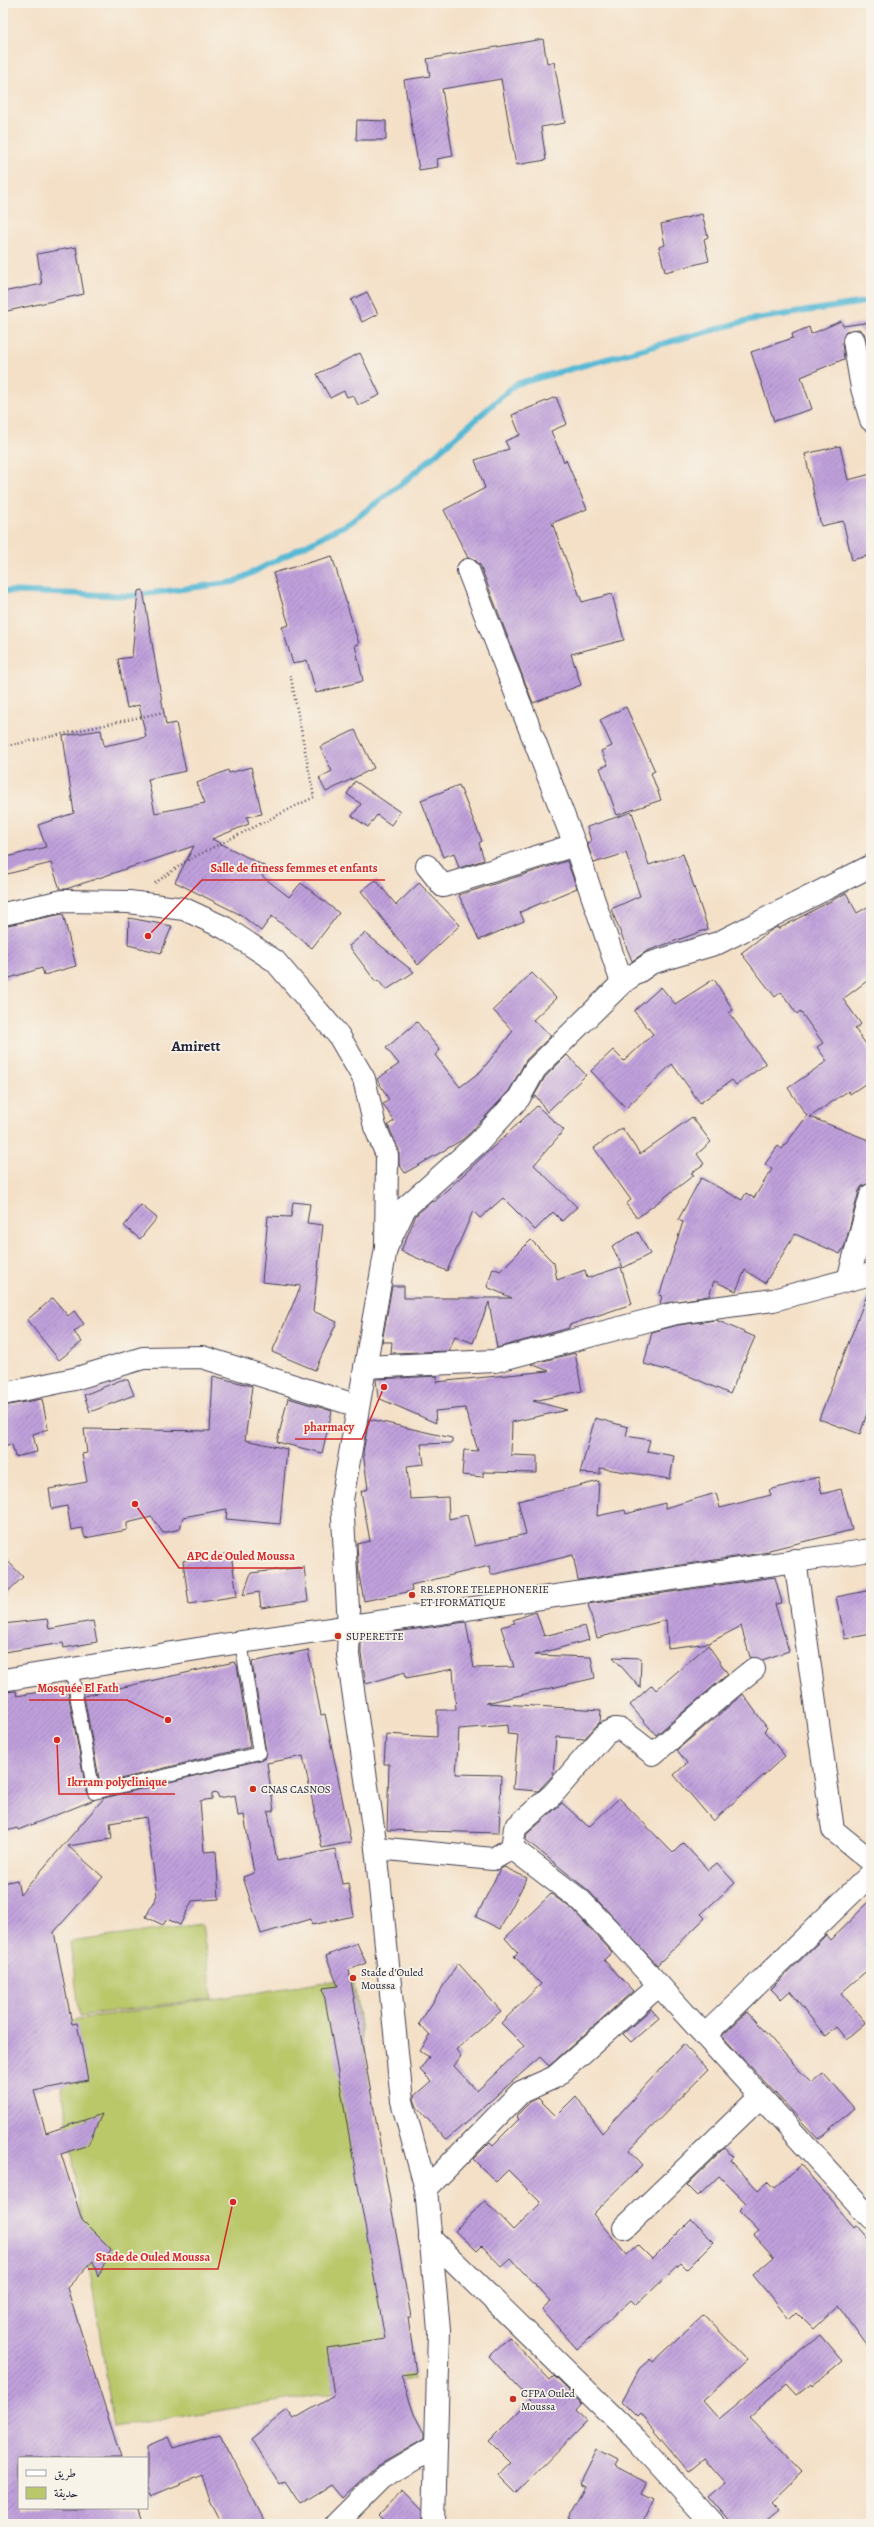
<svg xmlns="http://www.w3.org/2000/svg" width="874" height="2527" font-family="Alegreya,Amiri,serif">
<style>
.green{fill:#bac86b;stroke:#6e7553}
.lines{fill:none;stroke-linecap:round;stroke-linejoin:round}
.stream{stroke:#57b9d5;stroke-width:6}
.building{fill:url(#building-hatch)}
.service-casing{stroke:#423e50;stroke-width:14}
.minor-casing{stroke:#423e50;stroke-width:24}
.tertiary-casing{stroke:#423e50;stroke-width:24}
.secondary-casing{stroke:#423e50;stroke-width:24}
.path{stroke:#423e50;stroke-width:2.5;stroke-dasharray:1 3;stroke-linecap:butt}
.service{stroke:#fff;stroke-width:12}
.minor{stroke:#fff;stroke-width:22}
.tertiary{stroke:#fff;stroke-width:22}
.secondary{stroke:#fff;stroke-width:22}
.poi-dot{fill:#c8321e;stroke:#f7f3e8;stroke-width:1.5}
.labels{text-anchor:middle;stroke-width:3.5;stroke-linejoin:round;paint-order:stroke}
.poi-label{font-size:11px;fill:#22223b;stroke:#f7f3e8;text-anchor:start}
.district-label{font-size:15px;font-weight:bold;fill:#22223b;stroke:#f7f3e8}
.leader{fill:none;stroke:#d62828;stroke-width:1.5}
.callout-dot{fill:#d62828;stroke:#f7f3e8;stroke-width:1.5}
.callout-label{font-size:12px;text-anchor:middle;font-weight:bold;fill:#d62828;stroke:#f7f3e8;stroke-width:3.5;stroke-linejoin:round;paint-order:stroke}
</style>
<defs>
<pattern id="building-hatch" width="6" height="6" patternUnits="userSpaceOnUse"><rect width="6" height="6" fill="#c0a0dc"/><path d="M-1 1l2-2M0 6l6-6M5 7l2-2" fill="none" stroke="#9c82b4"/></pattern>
</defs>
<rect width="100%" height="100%" fill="#f7f3e8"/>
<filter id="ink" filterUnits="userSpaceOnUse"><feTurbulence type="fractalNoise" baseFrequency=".025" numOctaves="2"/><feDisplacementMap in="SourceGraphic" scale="8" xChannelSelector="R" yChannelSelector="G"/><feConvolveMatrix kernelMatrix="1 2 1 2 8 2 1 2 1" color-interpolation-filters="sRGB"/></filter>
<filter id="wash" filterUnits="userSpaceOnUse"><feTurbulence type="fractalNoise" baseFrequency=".012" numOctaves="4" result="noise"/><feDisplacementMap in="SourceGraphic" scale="16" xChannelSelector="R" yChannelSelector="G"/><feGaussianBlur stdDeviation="0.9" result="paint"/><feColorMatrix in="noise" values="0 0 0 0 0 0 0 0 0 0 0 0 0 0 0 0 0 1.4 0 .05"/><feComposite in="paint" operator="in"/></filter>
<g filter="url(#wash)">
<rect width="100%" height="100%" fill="#f4e0c7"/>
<!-- green -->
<g class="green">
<polygon points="202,1924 212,1998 80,2016 70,1942"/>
<polygon points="353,1978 414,2380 114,2427 52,2023"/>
</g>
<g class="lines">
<!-- stream -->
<polyline class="stream" points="3,591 130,596 234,582 351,522 404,482 516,384 749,320 871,301"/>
</g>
<g id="blocks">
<!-- building -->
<g class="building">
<polygon points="543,39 547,63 554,62 565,123 541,127 546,160 516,165 501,79 442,89 453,156 437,159 438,167 419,170 404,80 430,76 427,59"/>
<polygon points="357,120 386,121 386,140 356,140"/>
<polygon points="702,214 708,237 704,239 709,261 665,272 659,247 665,245 661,224"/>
<polygon points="76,247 84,294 3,312 3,292 42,284 37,254"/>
<polygon points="367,292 378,314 362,322 351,300"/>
<polygon points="841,321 843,326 871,322 871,347 868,349 864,333 859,329 846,331 842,343 844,359 801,377 812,409 774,421 751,352 793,338 792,334 809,327 811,334"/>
<polygon points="360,353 380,395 358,405 353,395 347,397 344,391 330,398 317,374"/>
<polygon points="556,397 567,424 551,431 564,462 566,460 587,509 552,523 582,602 612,594 624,640 571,654 581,685 533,703 480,565 475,560 468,558 444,510 485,488 475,460 509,449 505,441 520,435 512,415"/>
<polygon points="840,446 848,480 871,474 871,555 852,560 843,521 821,526 805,454"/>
<polygon points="332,556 359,644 355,645 363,681 316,693 307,660 293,664 282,627 289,625 273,573"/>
<polygon points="143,590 166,725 176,723 186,771 148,779 155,813 205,803 197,783 228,770 229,773 251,767 262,814 247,817 249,824 212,839 266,867 262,876 289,897 301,883 339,913 312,948 272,916 261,931 241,915 175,882 194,846 66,889 60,889 51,863 3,875 3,858 46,847 38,825 74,813 63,736 101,730 104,746 146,737 139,705 127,708 118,659 132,657 138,591"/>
<polygon points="626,707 655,771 651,773 661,800 617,815 600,768 608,765 601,751 612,746 600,720"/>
<polygon points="355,730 374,768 326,792 319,778 332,771 320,747"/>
<polygon points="355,781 400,812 391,825 377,815 368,827 352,816 361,804 347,794"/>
<polygon points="459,785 482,841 479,843 484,860 459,868 454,853 443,857 421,800"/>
<polygon points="632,812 649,865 683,854 708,929 647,951 632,961 611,909 640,896 626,853 594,863 587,843 591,841 587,827"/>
<polygon points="567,861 577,888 520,912 524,921 479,940 459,895"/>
<polygon points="376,880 396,905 419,883 460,925 418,965 361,891"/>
<polygon points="846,893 857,913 871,905 871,978 843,999 861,1024 855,1029 871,1051 871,1080 850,1094 848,1091 810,1117 871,1141 871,1183 862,1186 859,1191 845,1245 840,1254 795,1234 765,1283 745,1270 736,1291 714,1281 709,1296 660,1304 662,1295 659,1296 683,1222 678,1220 701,1178 742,1200 746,1193 754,1198 772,1169 765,1164 778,1146 782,1149 807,1116 788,1088 827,1061 817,1047 823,1043 800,1011 797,1014 781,992 775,997 741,953 770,931 777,927 778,929"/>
<polygon points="63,914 76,966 44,975 42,968 3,980 3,926"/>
<polygon points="129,918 172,926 161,953 128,945"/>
<polygon points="365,933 414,972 386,990 378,980 376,982 349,946"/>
<polygon points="532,973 556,998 533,1020 551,1036 526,1060 509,1091 470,1133 462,1140 405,1173 399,1164 399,1150 388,1125 394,1121 383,1104 389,1100 377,1079 399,1064 386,1048 417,1022 440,1050 435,1055 460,1087 481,1071 513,1031 493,1010"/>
<polygon points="714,979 733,1010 729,1013 766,1064 736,1085 732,1080 700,1103 672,1064 626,1108 591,1071 613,1050 624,1061 653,1034 634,1011 661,987 675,1004"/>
<polygon points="567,1055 586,1075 547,1112 536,1096 533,1098 545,1077"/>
<polygon points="537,1106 564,1130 534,1165 577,1207 562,1221 553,1212 535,1230 503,1198 480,1218 473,1211 447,1271 401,1251 416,1215 432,1201 434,1202"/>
<polygon points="692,1117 711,1142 697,1154 704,1164 691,1173 694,1175 637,1218 626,1204 631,1200 594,1148 622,1128 640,1154"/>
<polygon points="293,1202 310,1204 307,1223 323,1225 313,1311 337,1322 315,1370 272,1352 301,1286 262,1282 268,1216 291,1217"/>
<polygon points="141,1205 157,1218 140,1239 124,1226"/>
<polygon points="638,1232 650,1254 623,1268 612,1246"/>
<polygon points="531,1240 554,1263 557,1280 585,1270 587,1278 621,1267 632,1304 569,1325 569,1328 497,1348 489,1302 473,1343 455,1336 449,1351 391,1353 392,1342 382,1342 392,1286 404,1286 404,1298 512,1298 487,1287 493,1268 500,1271"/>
<polygon points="870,1287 871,1402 860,1434 819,1419"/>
<polygon points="53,1298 68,1316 74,1311 84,1324 74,1332 82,1342 59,1360 27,1320"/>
<polygon points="716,1320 755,1337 730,1394 689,1376 644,1364 652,1332 678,1325"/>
<polygon points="575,1353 582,1391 533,1401 567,1410 512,1422 511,1455 537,1456 537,1473 483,1472 483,1477 462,1475 464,1450 478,1451 465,1408 435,1411 436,1423 378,1398 376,1379 438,1376 436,1382 549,1371 531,1364"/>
<polygon points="213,1376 252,1386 245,1440 287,1449 280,1524 226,1519 227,1509 183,1517 180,1529 163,1533 152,1517 127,1523 127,1530 85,1538 82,1528 71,1530 67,1506 52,1509 49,1489 87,1482 82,1454 87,1453 84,1429 210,1431"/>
<polygon points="121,1380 128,1380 134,1395 90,1412 84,1395"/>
<polygon points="288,1398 332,1411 322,1453 277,1442"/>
<polygon points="42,1399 48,1429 33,1434 37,1452 15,1457 12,1444 3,1446 3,1406"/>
<polygon points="595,1418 628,1427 626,1436 650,1440 647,1451 674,1456 670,1479 600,1468 600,1474 580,1473"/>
<polygon points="369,1419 452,1438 452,1443 421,1444 424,1464 407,1466 410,1499 448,1497 449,1519 467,1515 475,1546 526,1534 518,1501 599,1481 597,1516 625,1510 626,1514 665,1503 665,1508 716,1493 720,1508 771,1495 769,1490 818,1477 822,1494 841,1489 852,1530 769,1550 769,1552 578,1580 573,1555 495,1574 491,1574 489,1566 411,1585 412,1591 364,1601 359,1575 357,1544 370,1541 361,1491 368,1489 363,1452"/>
<polygon points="231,1553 237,1596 189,1604 183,1561"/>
<polygon points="3,1556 23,1577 3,1596"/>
<polygon points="304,1567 308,1601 261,1608 259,1592 243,1595 251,1573"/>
<polygon points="775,1577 782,1603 775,1604 789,1651 762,1660 750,1657 741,1626 709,1643 668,1648 666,1620 597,1638 588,1604"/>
<polygon points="871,1590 871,1634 845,1639 836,1597"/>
<polygon points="536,1612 544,1636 585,1626 589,1640 534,1655 591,1657 595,1678 486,1703 601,1710 600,1722 584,1739 556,1737 553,1775 538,1791 513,1789 518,1735 507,1734 508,1725 459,1729 456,1774 501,1775 499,1833 387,1830 389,1764 384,1764 386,1734 437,1737 437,1710 456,1710 453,1669 406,1678 405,1672 366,1684 361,1654 361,1637 466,1622 474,1668 514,1667 501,1627 515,1623 513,1620"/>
<polygon points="47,1619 49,1629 93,1621 97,1642 64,1648 63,1643 4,1652 3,1624"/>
<polygon points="708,1645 728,1674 656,1735 630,1705 652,1685 656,1690"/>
<polygon points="308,1650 321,1715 325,1714 351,1842 322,1848 303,1756 267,1763 274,1811 268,1812 277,1861 335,1849 342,1884 348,1883 354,1916 312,1925 311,1919 261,1934 243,1877 254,1873 244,1815 238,1816 235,1795 219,1798 217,1793 212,1794 212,1799 200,1801 204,1852 216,1851 219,1899 192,1901 180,1925 167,1919 163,1925 146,1917 157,1895 146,1817 110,1823 112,1839 68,1846 103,1877 54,1932 72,2024 77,2023 88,2080 34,2091 46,2133 102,2114 88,2145 61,2154 82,2220 111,2249 98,2277 93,2261 67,2288 121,2458 19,2458 19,2508 137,2508 142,2524 3,2524 3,1883 17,1880 20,1895 104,1798 264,1759 266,1752 252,1662"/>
<polygon points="613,1657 641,1658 640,1688"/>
<polygon points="234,1662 237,1665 250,1747 100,1784 84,1696"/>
<polygon points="67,1687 87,1794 94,1800 18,1830 17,1828 3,1832 3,1692 16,1691 17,1696"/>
<polygon points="743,1694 767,1728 764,1731 785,1756 713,1821 674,1775 687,1763 677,1750"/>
<polygon points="619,1798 673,1853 683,1843 708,1870 717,1863 735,1883 701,1914 705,1918 657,1965 589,1891 526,1840 527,1834 562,1803 589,1827"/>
<polygon points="504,1867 527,1878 500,1929 476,1917 500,1869"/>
<polygon points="551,1894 572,1909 612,1952 604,1960 633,1991 549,2066 540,2057 446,2140 417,2107 414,2099 414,2096 431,2081 420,2070 429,2057 420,2051 430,2036 419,2024 458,1963 501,2011 456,2050 461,2056 454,2066 477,2091 524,2046 501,2023 541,1984 514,1956 518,1953 505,1938"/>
<polygon points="871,1900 871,1967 841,1993 866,2022 846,2039 836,2027 825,2036 790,1991 781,1999 771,1989 826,1935 830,1940"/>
<polygon points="357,1943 366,1963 349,1970 411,2317 408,2317 416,2373 401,2375 414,2414 424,2433 424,2439 374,2468 342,2498 331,2485 300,2504 285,2481 279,2484 251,2439 287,2410 294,2419 334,2396 327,2348 385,2339 323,1988 338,1986 326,1956"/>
<polygon points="651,2009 659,2018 631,2042 623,2034"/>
<polygon points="747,2012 811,2083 823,2073 854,2108 818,2139 722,2036"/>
<polygon points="683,2044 708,2070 629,2150 643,2165 593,2214 627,2255 638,2245 652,2259 691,2220 714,2242 687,2269 681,2263 636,2305 631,2300 577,2349 542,2310 551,2302 511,2259 502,2267 482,2246 477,2251 455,2230 485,2201 513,2230 541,2203 508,2170 496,2182 473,2159 490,2142 493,2145 519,2119 516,2116 530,2102 538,2098 556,2116 576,2096 602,2133"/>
<polygon points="725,2148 733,2157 730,2160 758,2190 767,2182 774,2189 801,2165 854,2227 856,2225 871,2242 871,2351 838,2305 813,2329 796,2312 789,2319 753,2275 774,2257 754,2235 759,2231 739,2210 746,2203 719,2176 698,2196 687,2185"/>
<polygon points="704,2315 747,2360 703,2401 719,2419 820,2335 842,2361 812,2386 811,2384 797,2395 787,2384 749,2417 802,2472 771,2502 779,2510 762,2524 731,2524 709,2498 726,2483 704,2458 688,2471 640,2413 637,2416 622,2401 639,2369 650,2359 653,2362"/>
<polygon points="509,2337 550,2380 554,2376 582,2404 577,2410 587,2421 516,2493 498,2475 511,2463 489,2441 530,2400 489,2356"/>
<polygon points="220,2434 266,2524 222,2524 210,2501 202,2475 151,2496 147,2485 147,2446 168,2437 173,2448"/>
<polygon points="597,2449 618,2460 615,2466 647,2483 642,2494 654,2500 642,2524 579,2524 568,2518 586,2486 580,2483"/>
<polygon points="403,2491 422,2511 422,2524 387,2524 378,2515"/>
</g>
</g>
</g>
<g filter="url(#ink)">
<use href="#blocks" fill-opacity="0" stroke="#423e50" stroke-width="1"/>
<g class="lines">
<!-- service casing -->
<g class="service-casing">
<polyline id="service" points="71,1667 94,1793 259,1753 241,1642"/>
</g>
<!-- minor casing -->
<g class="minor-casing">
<g id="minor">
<polyline points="854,341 862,388 871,420"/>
<polyline points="468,570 575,845 622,983"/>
<polyline points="427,866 443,886 575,845"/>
<polyline points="386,1248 405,1208 479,1142 519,1098 535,1069 622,983 651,963 718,943 871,866"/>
<polyline points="848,1280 871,1195"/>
<polyline points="365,1367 495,1361 676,1313 773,1300 871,1274"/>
<polyline points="3,1394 74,1379 143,1358 202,1357 358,1406"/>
<polyline points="795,1560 833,1830 871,1861"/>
<polyline points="376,1848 493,1859 512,1848 580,1900 607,1928 871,2218"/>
<path d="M 512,1848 L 515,1828 L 553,1794 L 606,1733 L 615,1729 L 622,1730 L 653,1754 C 687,1726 719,1696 754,1669"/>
<polyline points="705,2035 871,1874"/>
<polyline points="426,2189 521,2092 555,2077 659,1985"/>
<polyline points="624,2228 760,2097"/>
<polyline points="430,2238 636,2439 713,2524"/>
<polyline points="336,2524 381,2479 436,2446"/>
</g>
</g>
<!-- tertiary casing -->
<g class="tertiary-casing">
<polyline id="tertiary" points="3,914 63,901 129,902 184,909 225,928 275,961 339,1036 364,1079 375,1127 387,1155 386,1248 342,1500 349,1627 348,1655 376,1848 402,2101 426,2189 439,2330 434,2524"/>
</g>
<!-- secondary casing -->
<g class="secondary-casing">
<polyline id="secondary" points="3,1680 241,1642 871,1550"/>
</g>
<!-- path -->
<g class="path">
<polyline points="3,747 164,712"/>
<polyline points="155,883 188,860 314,797 290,673"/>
</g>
<!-- service -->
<use href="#service" class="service"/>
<!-- minor -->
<use href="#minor" class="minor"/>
<!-- tertiary -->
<use href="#tertiary" class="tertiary"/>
<!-- secondary -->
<use href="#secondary" class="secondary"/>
</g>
</g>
<!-- markers -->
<g class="poi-dot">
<circle cx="412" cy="1595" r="4"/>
<circle cx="338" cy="1636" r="4"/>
<circle cx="253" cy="1789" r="4"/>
<circle cx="353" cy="1978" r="4"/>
<circle cx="513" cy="2399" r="4"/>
</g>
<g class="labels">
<!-- poi labels -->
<g class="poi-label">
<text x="420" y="1593">RB.STORE TELEPHONERIE<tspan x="420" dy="13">ET IFORMATIQUE</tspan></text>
<text x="346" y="1640">SUPERETTE</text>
<text x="261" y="1793">CNAS CASNOS</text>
<text x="361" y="1976">Stade d'Ouled<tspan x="361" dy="13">Moussa</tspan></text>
<text x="521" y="2397">CFPA Ouled<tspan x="521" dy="13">Moussa</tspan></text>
</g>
<!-- district labels -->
<g class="district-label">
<text x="196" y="1051">Amirett</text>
</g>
</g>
<!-- callouts -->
<path class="leader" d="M148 936L202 880H385M384 1387L362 1439H295M135 1504L179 1568H303M168 1720L127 1700H29M57 1740L59 1794H175M233 2202L218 2269H88"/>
<g class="callout-dot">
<circle cx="148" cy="936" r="4"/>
<circle cx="384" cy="1387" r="4"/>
<circle cx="135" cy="1504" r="4"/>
<circle cx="168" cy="1720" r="4"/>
<circle cx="57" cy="1740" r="4"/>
<circle cx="233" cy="2202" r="4"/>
</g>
<g class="callout-label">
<text x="294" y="872">Salle de fitness femmes et enfants</text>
<text x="329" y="1431">pharmacy</text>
<text x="241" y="1560">APC de Ouled Moussa</text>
<text x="78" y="1692">Mosquée El Fath</text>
<text x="117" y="1786">Ikrram polyclinique</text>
<text x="153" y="2261">Stade de Ouled Moussa</text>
</g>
<!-- margin -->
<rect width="874" height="2527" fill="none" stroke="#f7f3e8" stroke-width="16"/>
<!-- legend -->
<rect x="18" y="2457" width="130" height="52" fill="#f7f3e8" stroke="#a29fa3"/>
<rect x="26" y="2470" width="20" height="6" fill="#ffffff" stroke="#a29fa3"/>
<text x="54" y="2477" font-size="12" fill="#22223b">طريق</text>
<rect x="26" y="2487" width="20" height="12" fill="#bac86b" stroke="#a29fa3"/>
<text x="54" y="2497" font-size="12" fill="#22223b">حديقة</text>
</svg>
